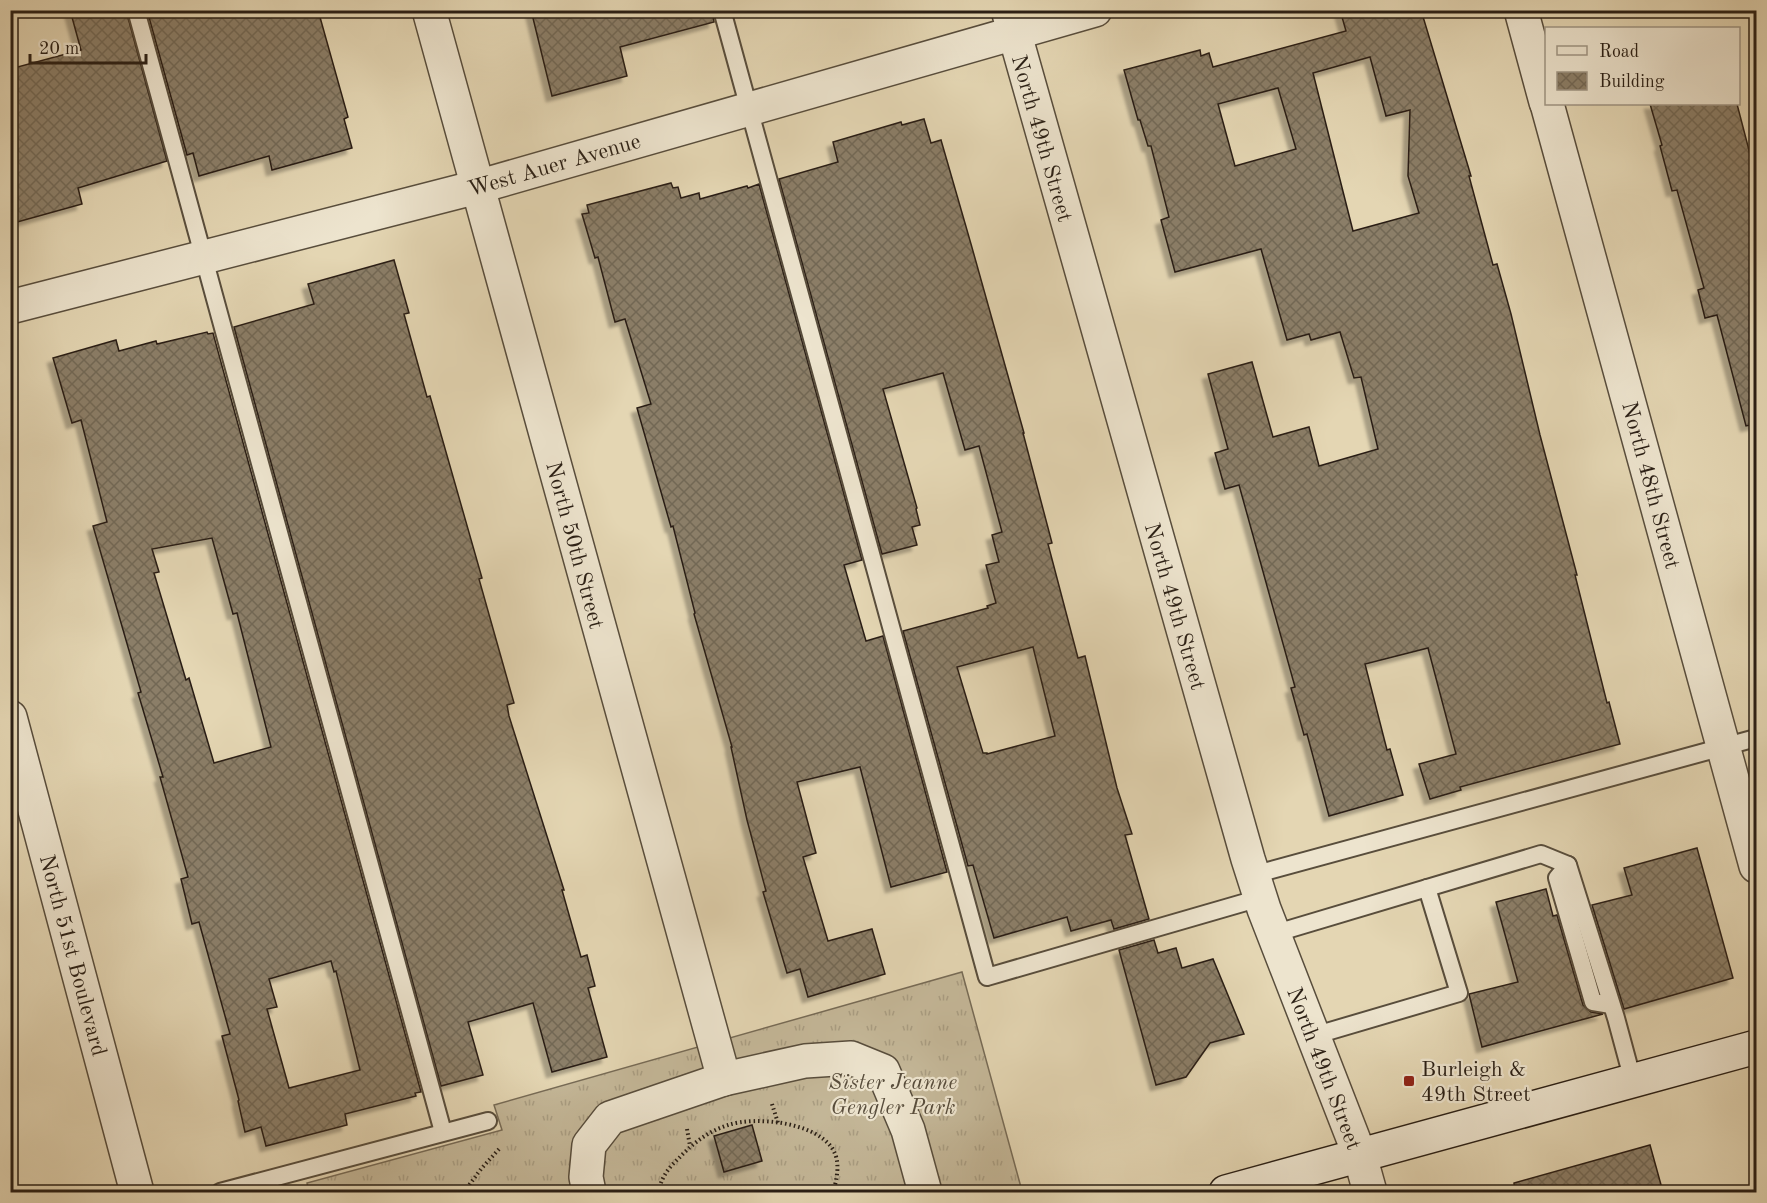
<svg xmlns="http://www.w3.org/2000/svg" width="1767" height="1203" font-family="'Old Standard TT',serif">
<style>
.grass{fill:url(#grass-tufts);stroke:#776b56;stroke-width:1.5}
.building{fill:url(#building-cross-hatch);stroke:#2a1f15;stroke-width:1.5;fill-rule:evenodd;filter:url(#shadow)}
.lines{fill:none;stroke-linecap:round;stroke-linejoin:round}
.service-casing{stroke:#584d3c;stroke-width:20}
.minor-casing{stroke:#584d3c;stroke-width:36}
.tertiary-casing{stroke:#584d3c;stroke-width:36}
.secondary-casing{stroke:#2a1f15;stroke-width:36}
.path{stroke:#2a1f15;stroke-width:4;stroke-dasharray:1.5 3;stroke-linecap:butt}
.service{stroke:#ede4ce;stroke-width:16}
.minor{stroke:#ede4ce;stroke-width:33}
.tertiary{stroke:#ede4ce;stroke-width:33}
.secondary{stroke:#ede4ce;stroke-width:33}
.poi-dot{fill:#8f2418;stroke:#ede4ce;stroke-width:2}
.labels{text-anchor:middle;stroke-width:4.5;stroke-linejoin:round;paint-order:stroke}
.street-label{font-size:22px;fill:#2a1f15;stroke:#ede4ce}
.poi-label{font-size:22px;fill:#2a1f15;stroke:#ede4ce;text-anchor:start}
.park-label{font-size:22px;font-style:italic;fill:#584d3c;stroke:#ede4ce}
</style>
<defs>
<pattern id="grass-tufts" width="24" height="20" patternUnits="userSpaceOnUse" patternTransform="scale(1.5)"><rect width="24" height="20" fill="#c4b798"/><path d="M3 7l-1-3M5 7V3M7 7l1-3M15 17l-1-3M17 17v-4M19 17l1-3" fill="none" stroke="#a99d82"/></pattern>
<pattern id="building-cross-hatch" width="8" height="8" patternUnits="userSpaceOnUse" patternTransform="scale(1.5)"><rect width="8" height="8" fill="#8b7e67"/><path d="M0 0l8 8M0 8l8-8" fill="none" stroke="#726754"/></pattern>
<filter id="shadow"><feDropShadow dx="-5.5" dy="5.5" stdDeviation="1.5" flood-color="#0004"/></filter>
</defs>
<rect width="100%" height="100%" fill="#e4d6b3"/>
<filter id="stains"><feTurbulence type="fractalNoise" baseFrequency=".00333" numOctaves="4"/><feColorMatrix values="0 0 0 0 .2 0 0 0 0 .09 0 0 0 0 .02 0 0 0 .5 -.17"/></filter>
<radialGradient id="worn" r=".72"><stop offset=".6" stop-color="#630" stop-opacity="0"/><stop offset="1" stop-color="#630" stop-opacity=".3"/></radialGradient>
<!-- grass -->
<polygon class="grass" points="962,972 1022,1191 1015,1192 309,1192 307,1183 502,1130 494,1105"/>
<!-- building -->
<g class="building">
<polygon points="70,10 126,10 167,161 78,188 82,204 10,224 10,69 81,50"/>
<polygon points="147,10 318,10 348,117 344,119 352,148 272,170 269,156 199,176 193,153 187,155"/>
<polygon points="531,10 712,10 714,22 620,47 627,76 552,96"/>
<path d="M 1340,10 L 1421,10 L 1471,176 L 1469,176 L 1493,265 L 1497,264 L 1511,314 L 1540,435 L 1577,575 L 1575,575 L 1607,703 L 1609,702 L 1620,744 L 1460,787 L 1461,790 L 1430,799 L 1419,764 L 1456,754 L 1428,648 L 1365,664 L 1387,750 L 1390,749 L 1403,795 L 1329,816 L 1307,734 L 1304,735 L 1291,688 L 1295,687 L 1239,485 L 1225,489 L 1215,453 L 1228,449 L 1208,374 L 1252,362 L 1273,437 L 1309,427 L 1319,466 L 1378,449 L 1361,377 L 1354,378 L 1340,332 L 1311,340 L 1309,334 L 1287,340 L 1261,249 L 1175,272 L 1161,220 L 1169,217 L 1151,146 L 1148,146 L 1140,120 L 1138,120 L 1124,70 L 1200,50 L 1201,56 L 1209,53 L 1213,67 L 1346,31 ZM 1370,57 L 1386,116 L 1410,110 L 1408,176 L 1419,213 L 1353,231 L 1313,73 ZM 1278,88 L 1296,149 L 1235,166 L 1218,104 Z"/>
<polygon points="1650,104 1737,104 1756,177 1756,424 1746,426 1717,315 1705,318 1698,290 1704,288 1677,190 1672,191 1660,146 1662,145"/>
<path d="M 924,119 L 931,143 L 941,140 L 971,244 L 1024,433 L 1023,433 L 1052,543 L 1048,544 L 1078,658 L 1085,656 L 1117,788 L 1132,834 L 1125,835 L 1149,919 L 1114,929 L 1111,920 L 1071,931 L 1067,917 L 994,938 L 973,865 L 968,866 L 903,631 L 988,608 L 987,606 L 996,603 L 986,565 L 999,562 L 992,535 L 1002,532 L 979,446 L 965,450 L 943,373 L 883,389 L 917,508 L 916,509 L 920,525 L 912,527 L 917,545 L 882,554 L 779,179 L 838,162 L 833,142 L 901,122 L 902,125 ZM 1033,647 L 1055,736 L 987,754 L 987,753 L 983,753 L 957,667 Z"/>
<polygon points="671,183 673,188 678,187 681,198 699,193 700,199 747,186 748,188 759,184 862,560 844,565 866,641 883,636 947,872 891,887 860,767 797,782 816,853 803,857 828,941 872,929 885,974 808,997 800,969 787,973 763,892 766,891 747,820 731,747 732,747 694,614 695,613 673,526 671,527 637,408 651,404 625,319 615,322 598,257 595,258 582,214 589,213 587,205"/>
<polygon points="394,260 409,313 404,314 427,397 430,396 482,578 479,579 514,703 507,705 509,716 564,890 562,890 581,957 587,955 595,986 588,988 607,1057 552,1072 533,1003 468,1022 483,1075 441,1086 234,327 314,304 308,284"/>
<path d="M 207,332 L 208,334 L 213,333 L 421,1092 L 415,1093 L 416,1096 L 345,1114 L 347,1125 L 266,1146 L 261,1127 L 245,1132 L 238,1101 L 239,1100 L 222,1036 L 230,1034 L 199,922 L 192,924 L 181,879 L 188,877 L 160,777 L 163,777 L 138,693 L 141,692 L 93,526 L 107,522 L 81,420 L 72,423 L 53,358 L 116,340 L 119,351 L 156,341 L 157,344 ZM 212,538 L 233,614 L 237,613 L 271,747 L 214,763 L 189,678 L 186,680 L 154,573 L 159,572 L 152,549 ZM 331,961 L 334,972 L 336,971 L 360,1070 L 289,1088 L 267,1009 L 277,1007 L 269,979 Z"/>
<polygon points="1697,848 1733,978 1624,1009 1592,905 1632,895 1624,868"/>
<polygon points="1546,889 1553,916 1557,915 1583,1005 1591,1012 1603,1014 1482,1047 1469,994 1518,982 1496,902"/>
<polygon points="1154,940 1158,953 1176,948 1182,968 1213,959 1244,1034 1210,1043 1186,1077 1156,1085 1119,950"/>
<polygon points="752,1125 762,1161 724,1172 714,1136"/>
<polygon points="1650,1145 1663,1192 1515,1192 1514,1183"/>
</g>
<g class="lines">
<!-- service casing -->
<g class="service-casing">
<g id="service">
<polyline points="136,10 443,1132"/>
<polyline points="722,10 987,977 1260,898"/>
<polyline points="1568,865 1557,878 1593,1002 1611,1005"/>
<polyline points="1253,875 1756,738"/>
<polyline points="1273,934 1541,854 1568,865 1616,1018 1633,1081"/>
<polyline points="1313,1036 1459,993 1427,888"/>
<polyline points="220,1192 488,1121"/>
</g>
</g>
<!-- minor casing -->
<g class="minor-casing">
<g id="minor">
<polyline points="429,10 724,1079"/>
<polyline points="1008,10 1248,859 1264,909 1360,1156 1370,1192"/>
<polyline points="1521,10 1546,102"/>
<polyline points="1547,104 1756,866"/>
<polyline points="10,307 477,187 1095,10"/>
<polyline points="589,1192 586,1177 589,1145 610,1118 724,1079 805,1061 851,1058 883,1071 908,1130 925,1192"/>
</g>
</g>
<!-- tertiary casing -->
<g class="tertiary-casing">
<polyline id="tertiary" points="10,717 137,1192"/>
</g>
<!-- secondary casing -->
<g class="secondary-casing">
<polyline id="secondary" points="1226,1192 1756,1047"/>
</g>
<!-- path -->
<g class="path">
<polyline points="772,1104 778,1123"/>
<polyline points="687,1129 690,1146"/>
<polyline points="430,1192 442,1190 455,1192"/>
<polyline points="464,1192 481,1169 500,1148"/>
<path d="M 659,1192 C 660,1179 669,1167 679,1158 C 693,1143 709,1131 728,1125 C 756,1116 814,1122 832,1148 C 841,1161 837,1179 833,1192"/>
</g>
<!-- service -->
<use href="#service" class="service"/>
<!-- minor -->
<use href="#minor" class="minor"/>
<!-- tertiary -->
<use href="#tertiary" class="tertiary"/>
<!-- secondary -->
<use href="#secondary" class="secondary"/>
</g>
<!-- markers -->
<rect class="poi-dot" x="1403" y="1075" width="12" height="12" rx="3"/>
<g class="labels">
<!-- street labels -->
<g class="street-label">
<text transform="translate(1043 138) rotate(74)" y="8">North 49th Street</text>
<text transform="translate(554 164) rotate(-16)" y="8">West Auer Avenue</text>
<text transform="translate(1652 485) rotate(75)" y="8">North 48th Street</text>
<text transform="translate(576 545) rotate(75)" y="8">North 50th Street</text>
<text transform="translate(1176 606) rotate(74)" y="8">North 49th Street</text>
<text transform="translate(74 955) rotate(75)" y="8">North 51st Boulevard</text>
<text transform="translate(1325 1068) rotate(69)" y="8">North 49th Street</text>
</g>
<!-- poi labels -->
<g class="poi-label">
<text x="1421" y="1076">Burleigh &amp;<tspan x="1421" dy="25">49th Street</tspan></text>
</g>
<!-- park labels -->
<g class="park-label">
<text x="893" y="1089">Sister Jeanne<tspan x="893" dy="25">Gengler Park</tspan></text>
</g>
</g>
<!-- margin -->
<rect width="1767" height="1203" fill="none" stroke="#e4d6b3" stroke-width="36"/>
<rect x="12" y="12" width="1743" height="1179" fill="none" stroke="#2a1f15" stroke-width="3"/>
<rect x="18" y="18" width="1731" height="1167" fill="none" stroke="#2a1f15" stroke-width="1.5"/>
<!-- legend -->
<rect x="1545" y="27" width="195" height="78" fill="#ede4ce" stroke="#9f9584" stroke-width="1.5"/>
<rect x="1557" y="46" width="30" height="9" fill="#ede4ce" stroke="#9f9584" stroke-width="1.5"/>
<text x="1599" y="57" font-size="18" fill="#2a1f15">Road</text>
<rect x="1557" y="72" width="30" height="18" fill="url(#building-cross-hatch)" stroke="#9f9584" stroke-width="1.5"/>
<text x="1599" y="87" font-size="18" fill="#2a1f15">Building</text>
<!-- scale -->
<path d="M30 54v9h116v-9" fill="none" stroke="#2a1f15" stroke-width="3"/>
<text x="39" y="54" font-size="18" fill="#2a1f15" stroke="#ede4ce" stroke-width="4.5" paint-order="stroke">20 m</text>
<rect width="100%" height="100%" filter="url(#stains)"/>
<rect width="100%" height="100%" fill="url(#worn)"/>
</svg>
